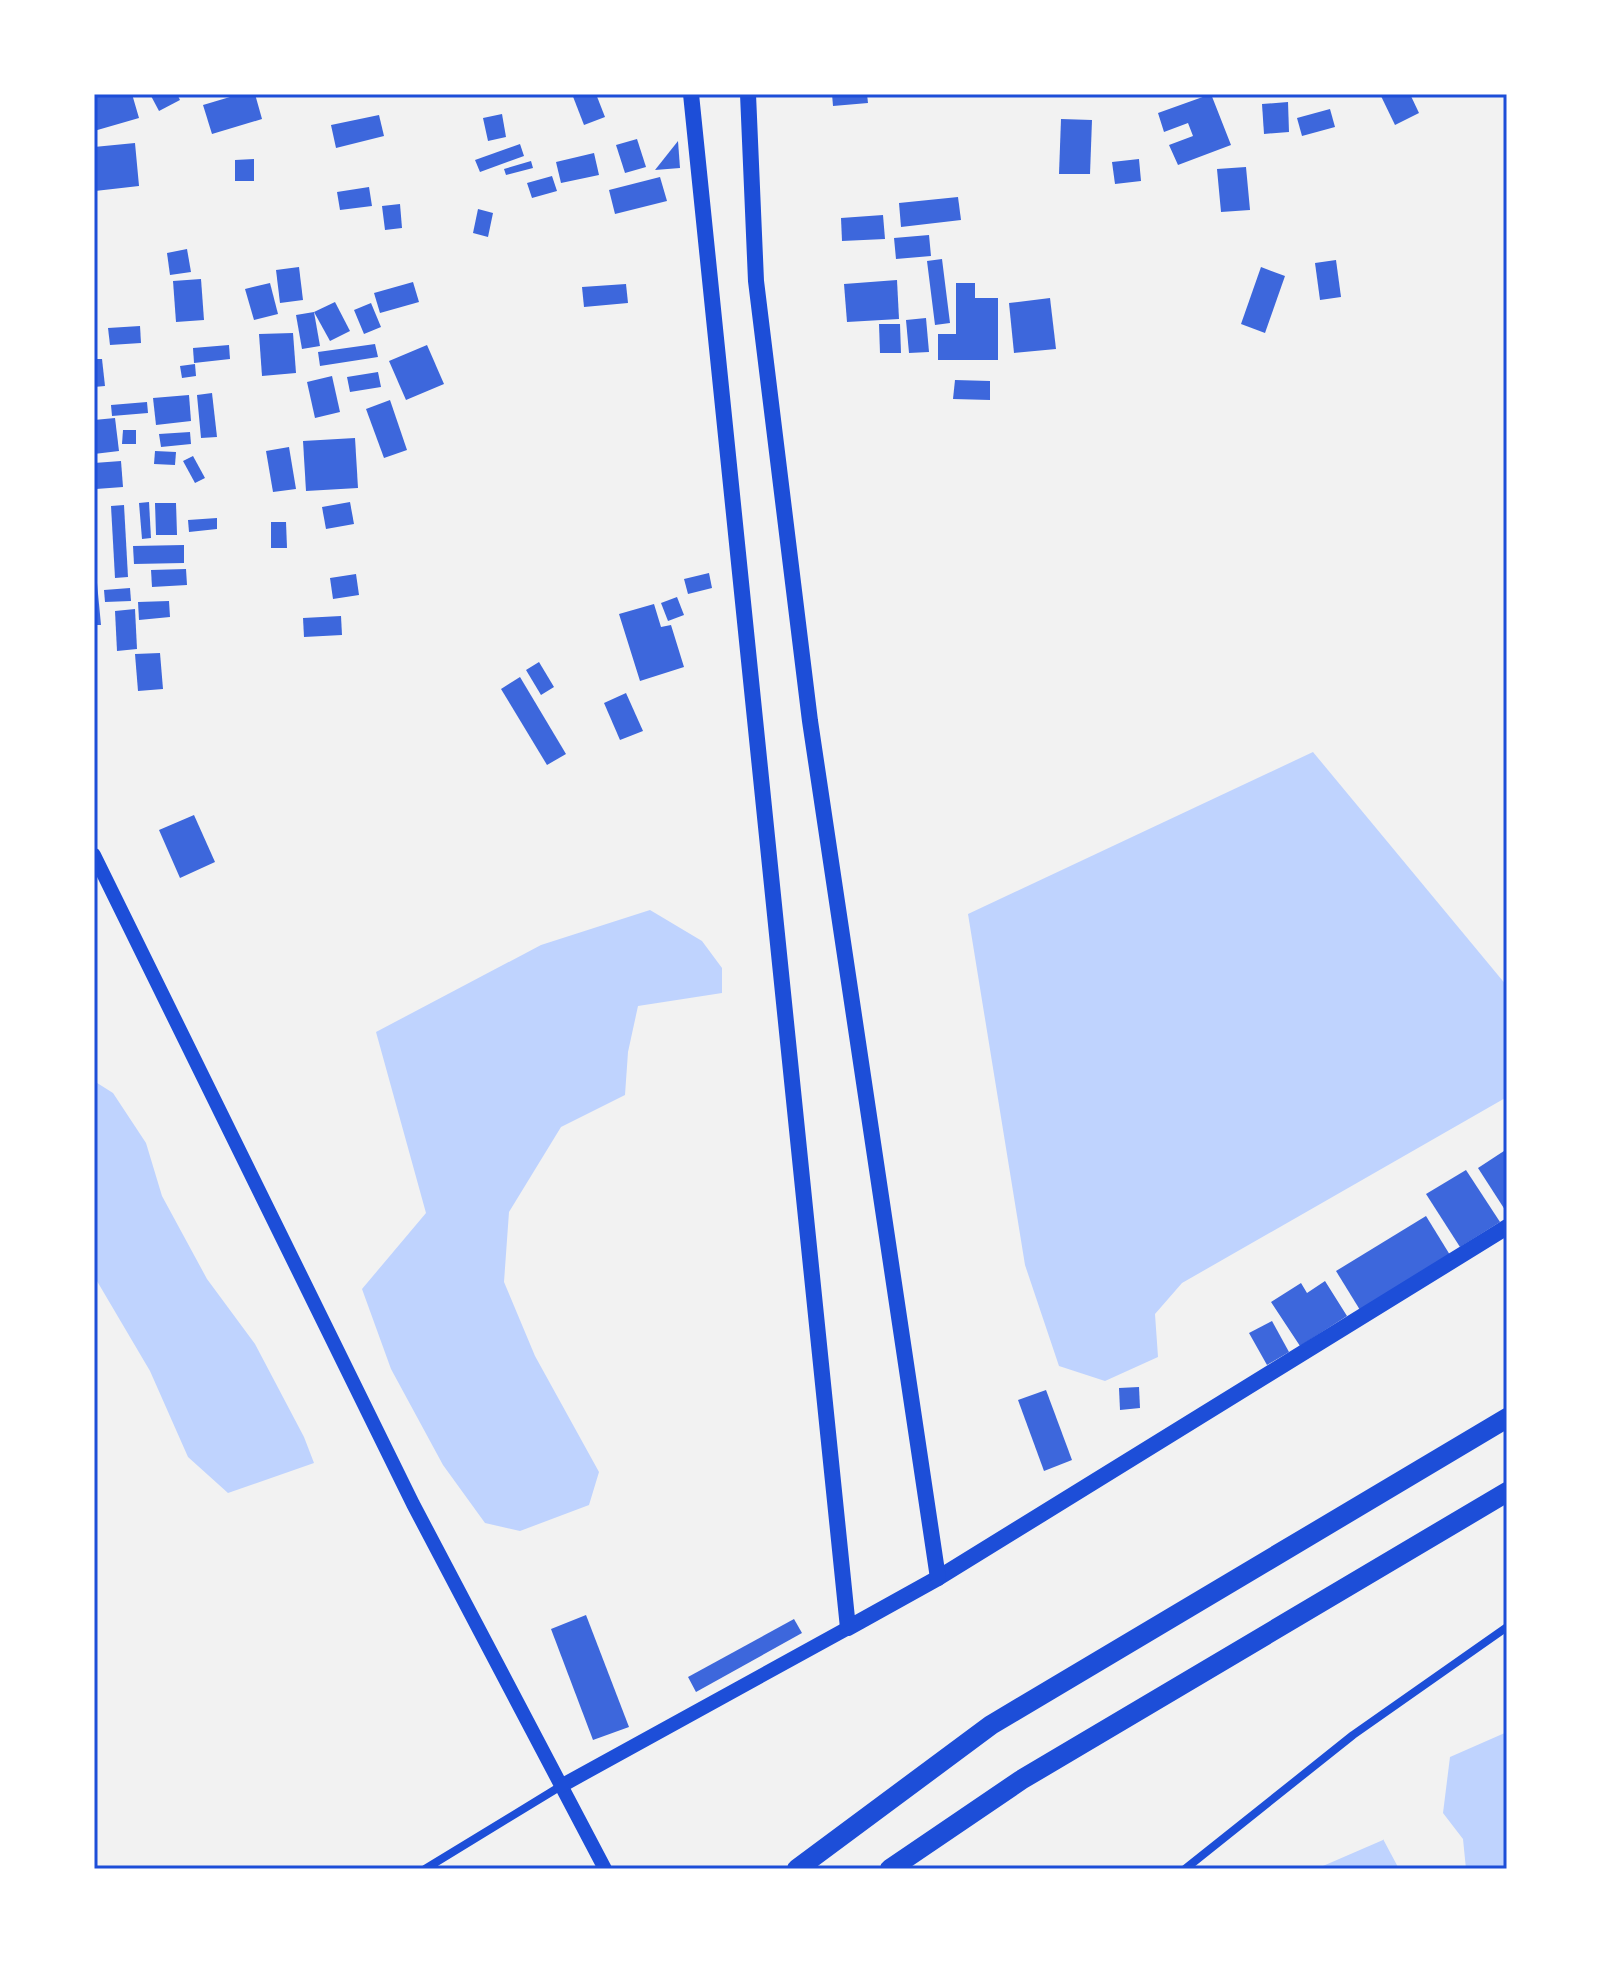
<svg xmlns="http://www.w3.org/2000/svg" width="1601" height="1963" font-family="'Crimson Pro',serif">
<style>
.water{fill:#bfd3fe}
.building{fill:#3d67dc}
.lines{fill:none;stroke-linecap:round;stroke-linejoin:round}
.minor{stroke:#1d4ed8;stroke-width:8}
.tertiary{stroke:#1d4ed8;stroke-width:14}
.secondary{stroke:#1d4ed8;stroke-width:16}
.primary{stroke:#1d4ed8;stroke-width:20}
.neatline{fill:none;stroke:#1d4ed8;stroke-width:3}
</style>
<rect width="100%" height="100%" fill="#f2f2f2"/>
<!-- water -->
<g class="water">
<polygon points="1313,752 1507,986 1507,1097 1182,1283 1155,1314 1158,1357 1105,1381 1059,1366 1025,1265 968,914"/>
<polygon points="650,910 702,941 722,968 722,993 638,1006 628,1052 625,1095 561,1127 509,1212 504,1282 535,1356 599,1472 589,1505 520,1531 485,1523 443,1465 391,1369 362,1289 426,1213 376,1032 541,945"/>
<polygon points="94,1081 113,1093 146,1143 162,1196 207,1279 255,1344 304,1437 314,1463 228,1493 188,1457 150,1371 94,1276"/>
<polygon points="1507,1732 1507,1869 1466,1869 1463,1839 1443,1813 1450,1757"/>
<polygon points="1383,1839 1399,1869 1316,1869 1383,1840"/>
</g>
<!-- building -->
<g class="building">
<polygon points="100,94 132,94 139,118 94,131 94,110 97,109 94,96"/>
<polygon points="150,94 177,94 180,100 159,111"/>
<polygon points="240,94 255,94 262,119 212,134 203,105"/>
<polygon points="572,94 596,94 605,117 584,125"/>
<polygon points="832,94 867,94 868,103 833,106"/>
<polygon points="1211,94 1231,145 1178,165 1169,145 1193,136 1188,123 1164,132 1158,113"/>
<polygon points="1380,94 1410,94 1419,113 1395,125"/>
<polygon points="1288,102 1289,132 1264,134 1262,104"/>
<polygon points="1330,109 1335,127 1302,136 1297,118"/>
<polygon points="502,114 506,137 488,141 483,118"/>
<polygon points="379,115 384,136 336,148 331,125"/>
<polygon points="1061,119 1092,120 1090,174 1059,174"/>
<polygon points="637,139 646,167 625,173 616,145"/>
<polygon points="678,141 680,168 655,170"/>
<polygon points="135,143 139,186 95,191 94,147"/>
<polygon points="520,144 524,156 480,172 475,160"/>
<polygon points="594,153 599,175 561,183 556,162"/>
<polygon points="254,159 254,181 235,181 235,160"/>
<polygon points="1139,159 1141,181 1115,184 1112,162"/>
<polygon points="531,161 533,168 506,175 504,169"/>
<polygon points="1246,167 1250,210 1221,212 1217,169"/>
<polygon points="552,176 557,191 532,198 527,183"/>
<polygon points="660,177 667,201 615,214 609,190"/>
<polygon points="369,187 372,206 340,210 337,192"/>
<polygon points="958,197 961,220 901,227 899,203"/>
<polygon points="400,204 402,228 385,230 382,206"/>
<polygon points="478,209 493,213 488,237 473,233"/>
<polygon points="883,215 885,239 842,241 841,218"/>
<polygon points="929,235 931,256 896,259 894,238"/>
<polygon points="187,249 191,272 170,275 167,253"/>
<polygon points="942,259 950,323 935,325 927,261"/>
<polygon points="1336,260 1341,297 1320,300 1315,263"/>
<polygon points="299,267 303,300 280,303 276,270"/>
<polygon points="1261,267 1285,276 1265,333 1241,324"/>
<polygon points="201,279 204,320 176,322 173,281"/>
<polygon points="897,280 899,319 847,322 844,284"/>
<polygon points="413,282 419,302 380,313 374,293"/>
<polygon points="270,283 278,314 254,320 245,289"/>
<polygon points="956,283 975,283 975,298 998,298 998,360 938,360 938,334 956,334"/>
<polygon points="626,284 628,303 584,307 582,287"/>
<polygon points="1050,298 1056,349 1014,353 1009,303"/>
<polygon points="335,302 350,331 330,341 314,312"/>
<polygon points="371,303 381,327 364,334 354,310"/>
<polygon points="314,312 320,346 302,349 296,315"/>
<polygon points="926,318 929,352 909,353 906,320"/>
<polygon points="879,324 900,324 901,353 880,353"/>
<polygon points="140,326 141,343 110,345 108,328"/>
<polygon points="293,333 296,373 262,376 259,334"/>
<polygon points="375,344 378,357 320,366 318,352"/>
<polygon points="229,345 230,359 194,363 193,348"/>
<polygon points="427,345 444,384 406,400 389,361"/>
<polygon points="94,359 102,359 105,386 94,387"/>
<polygon points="195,364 196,376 182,378 180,366"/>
<polygon points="378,372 381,387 350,392 347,377"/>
<polygon points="332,376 340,412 315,418 307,382"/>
<polygon points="955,380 990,381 990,400 953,399"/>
<polygon points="212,393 217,437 201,438 197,395"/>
<polygon points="189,395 191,421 156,425 153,398"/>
<polygon points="390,400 407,450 384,458 366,409"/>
<polygon points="147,402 148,413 112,416 111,405"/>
<polygon points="115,418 119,451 94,454 94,420"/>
<polygon points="123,430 136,430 136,444 122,444"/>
<polygon points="190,432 191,444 161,447 159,434"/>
<polygon points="355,438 358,488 306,491 303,441"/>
<polygon points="289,447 296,489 273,492 266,451"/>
<polygon points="155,451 176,452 175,465 154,464"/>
<polygon points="193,456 205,478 195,483 183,461"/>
<polygon points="121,461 123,487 96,489 94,463"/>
<polygon points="149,502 151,538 142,539 139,503"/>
<polygon points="350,502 354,524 326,529 322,507"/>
<polygon points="155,503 176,503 177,535 156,535"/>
<polygon points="124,505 128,577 115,578 111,506"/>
<polygon points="217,518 217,529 189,532 188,520"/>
<polygon points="271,522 286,522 287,548 271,548"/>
<polygon points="184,545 184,563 134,564 133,546"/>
<polygon points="186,569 187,585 152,587 151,570"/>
<polygon points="709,573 712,588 688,594 684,579"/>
<polygon points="356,574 359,595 333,599 330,578"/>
<polygon points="97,583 101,625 94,625 94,584"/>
<polygon points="130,588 131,601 105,602 104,590"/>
<polygon points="677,597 684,615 668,621 661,603"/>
<polygon points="169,601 170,617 139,620 138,602"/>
<polygon points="654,604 661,627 671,625 684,667 640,681 619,614"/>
<polygon points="135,609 137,649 117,651 115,611"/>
<polygon points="341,616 342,635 304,637 303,618"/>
<polygon points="160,653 163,689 138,691 135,654"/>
<polygon points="539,662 554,687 541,695 526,670"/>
<polygon points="520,677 566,754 547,765 501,689"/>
<polygon points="626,693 643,731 620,740 604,703"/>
<polygon points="194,815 215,862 180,878 159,830"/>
<polygon points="1507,1149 1507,1213 1478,1168"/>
<polygon points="1466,1170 1500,1222 1460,1247 1426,1194"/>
<polygon points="1426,1216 1450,1255 1360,1310 1336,1271"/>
<polygon points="1325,1281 1347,1316 1300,1346 1271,1302 1301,1283 1307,1293"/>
<polygon points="1272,1321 1289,1352 1267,1365 1249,1333"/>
<polygon points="1139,1387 1140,1408 1120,1410 1119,1388"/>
<polygon points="1046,1390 1072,1460 1044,1471 1018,1400"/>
<polygon points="586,1615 629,1727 593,1740 551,1629"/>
<polygon points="794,1619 802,1633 696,1692 688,1677"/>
</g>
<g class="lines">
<!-- minor -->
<g class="minor">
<polyline points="425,1869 561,1786"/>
<polyline points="1185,1869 1353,1735 1507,1627"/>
</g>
<!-- tertiary -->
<g class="tertiary">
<polyline points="94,855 413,1504 605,1869"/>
<polyline points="561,1786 848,1628"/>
</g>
<!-- secondary -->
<g class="secondary">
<polyline points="691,94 848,1628 938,1578 1507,1227"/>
<polyline points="748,94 756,281 810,721 938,1578"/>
</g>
<!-- primary -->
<g class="primary">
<polyline points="797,1869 991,1725 1507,1418"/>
<polyline points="890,1869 1021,1780 1507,1492"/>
</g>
</g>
<!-- border -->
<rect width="1601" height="1963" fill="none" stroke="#ffffff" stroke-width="192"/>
<rect x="96" y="96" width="1409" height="1771" class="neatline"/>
</svg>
